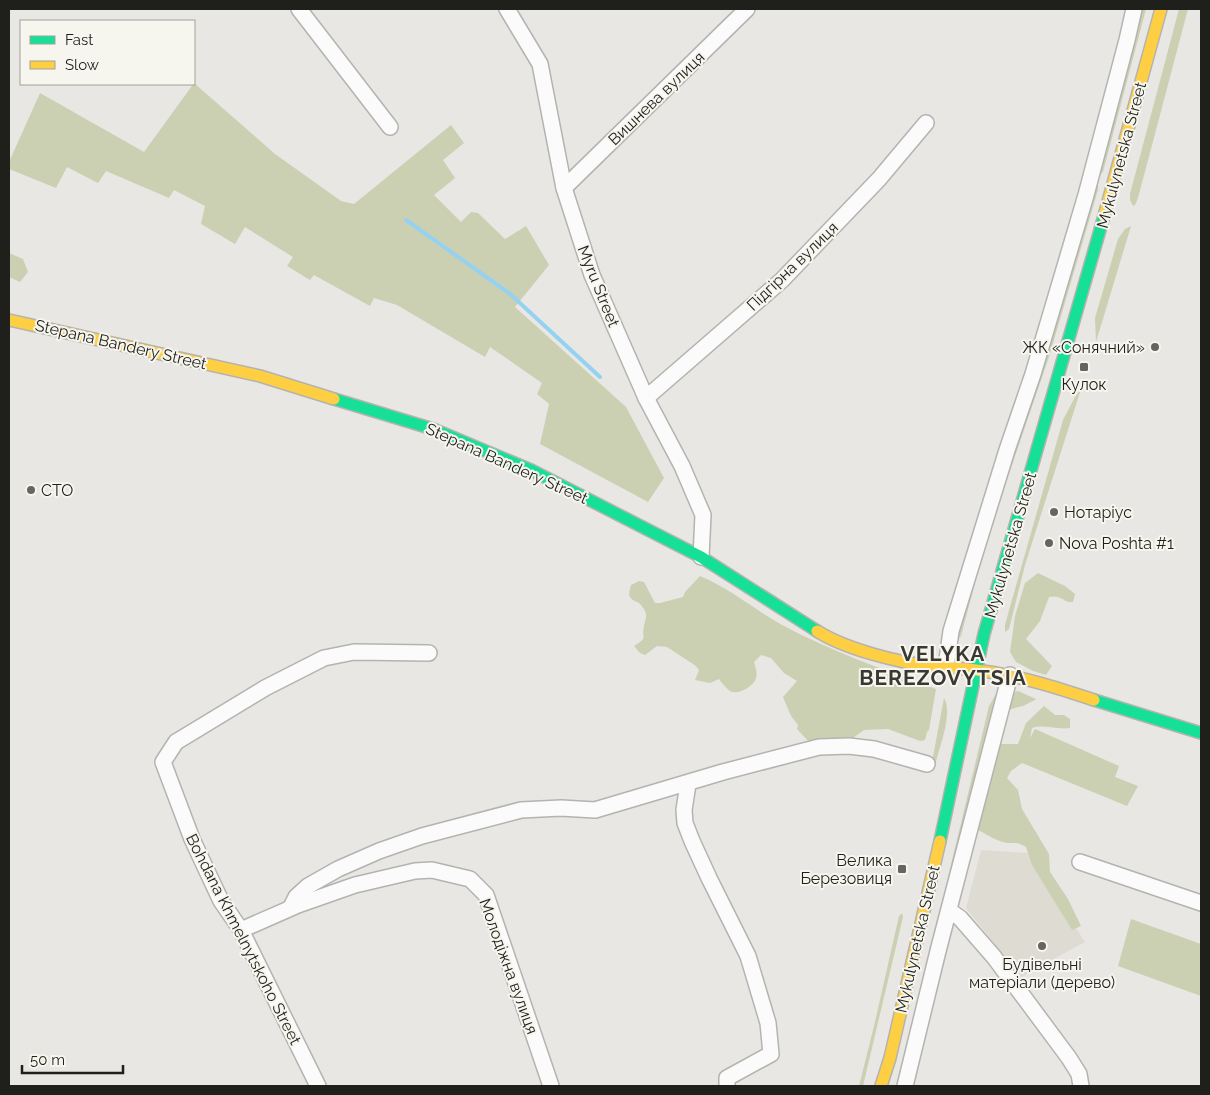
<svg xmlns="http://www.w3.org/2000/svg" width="1210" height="1095" font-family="Raleway,sans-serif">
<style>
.built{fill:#dedcd2}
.green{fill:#cbd0b2}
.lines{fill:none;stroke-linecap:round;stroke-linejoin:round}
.stream{stroke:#95d2f2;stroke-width:4}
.street-casing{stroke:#b4b3b0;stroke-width:18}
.fast-casing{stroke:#b4b3b0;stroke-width:14}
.slow-casing{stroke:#b4b3b0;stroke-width:14}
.street{stroke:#fcfbfb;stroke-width:15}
.fast{stroke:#16e098;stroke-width:11}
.slow{stroke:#ffcf43;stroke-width:11}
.poi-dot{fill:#656562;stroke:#f7f6ee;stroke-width:2}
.labels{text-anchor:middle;stroke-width:4;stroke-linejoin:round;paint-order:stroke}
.street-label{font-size:16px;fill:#1f1f1c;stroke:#f7f6ee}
.poi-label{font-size:16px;fill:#1f1f1c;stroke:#f7f6ee;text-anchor:start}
.district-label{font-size:21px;font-weight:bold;letter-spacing:1px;fill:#393832;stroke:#f7f6ee}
</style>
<rect width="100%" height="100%" fill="#e8e7e3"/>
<!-- built -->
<polygon class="built" points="981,850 1028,853 1085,942 1021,977 966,908"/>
<!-- green -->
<g class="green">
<polygon points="1138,9 1146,9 1103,172 1095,178"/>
<polygon points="1179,9 1188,9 1138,198 1135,205 1133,206 1130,200 1130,194"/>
<polygon points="194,83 275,154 341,201 354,204 451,125 464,143 443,160 455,178 434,195 461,222 471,212 478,213 505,239 526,226 549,265 515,307 626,407 664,478 648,502 540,444 549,404 537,394 542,383 490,347 485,357 397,305 374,298 370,306 314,275 310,280 287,266 293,257 245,227 235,244 201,224 205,206 174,190 169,198 106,171 98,183 67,167 56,188 9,169 9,162 40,93 144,152"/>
<polygon points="1098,185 1098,190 1049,357 1001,497 981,560 961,636 956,643 953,641 1094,186"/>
<polygon points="1131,226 1096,342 1095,318 1118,239 1125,229"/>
<polygon points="9,253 23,259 28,272 20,282 9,277"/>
<polygon points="1081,389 1025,565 1009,629 1005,632 1005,625 1010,607 1063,420 1075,397"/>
<path d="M 1038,573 L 1065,586 L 1075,594 L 1073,602 C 1063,603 1062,594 1049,597 L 1040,621 L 1026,639 L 1052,666 L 1046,675 L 1033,671 L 1016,662 L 1010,652 L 1015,616 L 1025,583 Z"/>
<path d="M 700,576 C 729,588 754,609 782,625 C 831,651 884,670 936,689 L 929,730 L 927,732 L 925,740 L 920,741 L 888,729 L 864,730 L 853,738 L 811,744 L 797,729 L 798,725 L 791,716 L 783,697 L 797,681 L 784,673 L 771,658 L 761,655 L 754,662 C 756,668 758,675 755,681 C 750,688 738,695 730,691 C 726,688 722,683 719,679 L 710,683 L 695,680 L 699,670 L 696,666 L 667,647 L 657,646 L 645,655 L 640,653 L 634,646 C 649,637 641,639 644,626 C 646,616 649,614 640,604 C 637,601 632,601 630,597 C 628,594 630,589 631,585 L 639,581 L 644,582 L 655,603 L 660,603 L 683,597 L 685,592 Z"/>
<polygon points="1018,691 1036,699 1035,700 1023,706 1008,710 1015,692"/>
<polygon points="1000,693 947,896 945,890 989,706 996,694"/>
<path d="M 944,698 C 953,713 940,745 936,762 L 932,762 Z"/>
<path d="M 1044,706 L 1055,715 L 1064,715 L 1070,719 L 1070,728 C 1057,730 1044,724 1032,728 L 1030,738 L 1035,729 L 1119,766 L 1115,777 L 1138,786 L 1127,806 L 1022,763 L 1011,771 L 1007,778 L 1018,790 L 1022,809 L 1049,854 L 1050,872 L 1068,899 L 1081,926 L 1072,930 L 1032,865 L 1026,847 C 1014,840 1014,845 1003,842 C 995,840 986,834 978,830 L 975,822 L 992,744 L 1018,744 L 1026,723 Z"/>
<polygon points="902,913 903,917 863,1086 859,1086 874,1026 899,916"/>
<polygon points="1131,919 1201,944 1201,996 1118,966"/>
</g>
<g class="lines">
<!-- stream -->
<polyline class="stream" points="406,220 509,293 600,377"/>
<!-- street casing -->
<g class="street-casing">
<g id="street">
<polyline points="299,9 390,127"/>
<polyline points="507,9 540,64 564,188 592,275 646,398 682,466 703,515 701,557"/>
<polyline points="564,188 747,9"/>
<polyline points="646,398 782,280 879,179 926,123"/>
<polyline points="946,667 951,631 1007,450 1033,374 1086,195 1127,40 1134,9"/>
<polyline points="688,784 684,810 685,823 692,841 709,878 748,956 768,1023 771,1054 727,1078 727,1086"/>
<polyline points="1080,862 1201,903"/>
<polyline points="291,907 296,897 308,886 338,869 379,851 422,836 521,810 561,808 595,810 723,772 819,747 849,746 874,749 927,764"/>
<polyline points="950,911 960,918 994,957 1069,1058 1079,1074 1081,1086"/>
<polyline points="241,930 298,905 355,885 415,871 432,870 470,879 486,895 551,1086"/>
<polyline points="318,1086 241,930 221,901 192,839 163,762 176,742 265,688 324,658 354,652 429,653"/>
<polyline points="905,1086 938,951 1010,675"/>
</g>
</g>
<!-- fast casing -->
<g class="fast-casing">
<g id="fast">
<polyline points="334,399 433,429 531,470 701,557 817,631"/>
<polyline points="1094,700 1201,733"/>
<polyline points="940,841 984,634 1104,216"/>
</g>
</g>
<!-- slow casing -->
<g class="slow-casing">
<g id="slow">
<polyline points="1104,216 1161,9"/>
<polyline points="9,320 260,376 334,399"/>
<path d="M 817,631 C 845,649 897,662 930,666 C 945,668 961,668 976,670 C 1017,675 1055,687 1094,700"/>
<polyline points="881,1086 890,1058 940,841"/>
</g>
</g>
<!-- street -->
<use href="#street" class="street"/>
<!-- fast -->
<use href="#fast" class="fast"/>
<!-- slow -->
<use href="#slow" class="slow"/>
</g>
<!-- markers -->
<g class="poi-dot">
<circle cx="1155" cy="347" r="5"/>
<rect x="1079" y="362" width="10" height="10" rx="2.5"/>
<circle cx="31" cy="490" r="5"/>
<circle cx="1054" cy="512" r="5"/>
<circle cx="1049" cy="543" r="5"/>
<rect x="897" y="864" width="10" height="10" rx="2.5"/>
<circle cx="1042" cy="946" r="5"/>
</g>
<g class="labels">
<!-- street labels -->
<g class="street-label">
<text transform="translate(656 98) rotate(-44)" y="6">Вишнева вулиця</text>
<text transform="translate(1121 155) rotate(-75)" y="6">Mykulynetska Street</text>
<text transform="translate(792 266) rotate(-44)" y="6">Підгірна вулиця</text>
<text transform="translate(599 286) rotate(68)" y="6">Myru Street</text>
<text transform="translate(121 344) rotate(13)" y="6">Stepana Bandery Street</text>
<text transform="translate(507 463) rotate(24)" y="6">Stepana Bandery Street</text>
<text transform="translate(1010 545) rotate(-74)" y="6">Mykulynetska Street</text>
<text transform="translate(244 939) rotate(63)" y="6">Bohdana Khmelnytskoho Street</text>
<text transform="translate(917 939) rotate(-77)" y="6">Mykulynetska Street</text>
<text transform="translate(509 966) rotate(70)" y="6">Молодіжна вулиця</text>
</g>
<!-- poi labels -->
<g class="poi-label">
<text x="1145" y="353" text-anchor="end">ЖК «Сонячний»</text>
<text x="1084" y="390" text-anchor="middle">Кулок</text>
<text x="41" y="496">СТО</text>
<text x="1064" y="518">Нотаріус</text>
<text x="1059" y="549">Nova Poshta #1</text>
<text x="892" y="866" text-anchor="end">Велика<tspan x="892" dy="18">Березовиця</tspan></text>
<text x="1042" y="970" text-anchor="middle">Будівельні<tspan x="1042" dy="18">матеріали (дерево)</tspan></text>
</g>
<!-- district labels -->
<g class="district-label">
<text x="943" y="661">VELYKA<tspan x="943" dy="24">BEREZOVYTSIA</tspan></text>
</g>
</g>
<!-- border -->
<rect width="1210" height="1095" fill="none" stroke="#1f1f1c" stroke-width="20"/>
<!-- legend -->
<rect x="20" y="20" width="175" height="65" fill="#f7f6ee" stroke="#a1a09a"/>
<rect x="30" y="36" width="25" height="8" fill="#16e098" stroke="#a1a09a"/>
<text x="65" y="45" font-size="15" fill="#1f1f1c">Fast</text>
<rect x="30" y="61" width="25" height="8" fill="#ffcf43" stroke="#a1a09a"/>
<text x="65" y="70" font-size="15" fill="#1f1f1c">Slow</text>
<!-- scale -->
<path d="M22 1065v8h101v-8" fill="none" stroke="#1f1f1c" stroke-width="2.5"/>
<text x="30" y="1065" font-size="15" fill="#1f1f1c" stroke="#f7f6ee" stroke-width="4" paint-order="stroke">50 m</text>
</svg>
